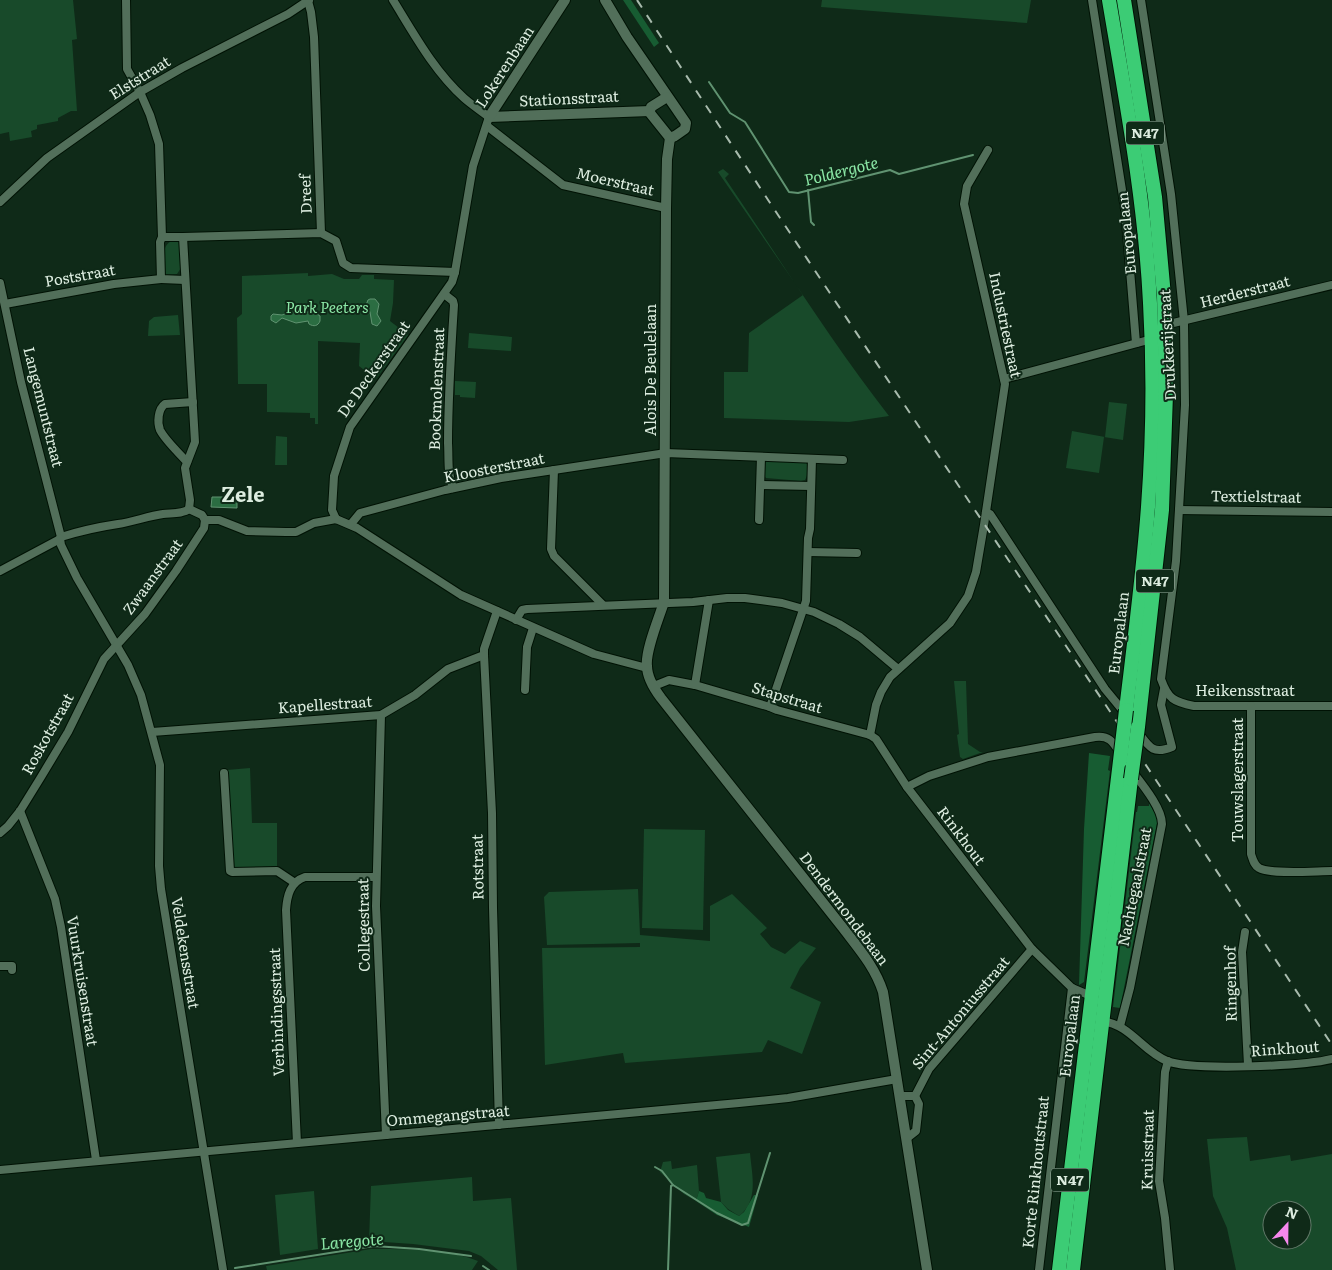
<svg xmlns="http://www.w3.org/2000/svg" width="1332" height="1270" font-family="Literata,serif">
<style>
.green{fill:#184a2a;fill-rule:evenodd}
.forest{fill:#175c32}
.water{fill:#2b6d42;stroke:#609371}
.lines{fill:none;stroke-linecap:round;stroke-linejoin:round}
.stream{stroke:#609371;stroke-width:2}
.street-casing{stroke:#001204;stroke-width:10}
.secondary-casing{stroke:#001204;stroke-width:12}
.highway-casing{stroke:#001204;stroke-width:16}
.street{stroke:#526f5a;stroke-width:8}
.secondary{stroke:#526f5a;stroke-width:10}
.highway{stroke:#3ccc75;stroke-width:14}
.rail{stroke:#a8bbad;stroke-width:2;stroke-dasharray:9 9;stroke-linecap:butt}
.highway-bridge-casing{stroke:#001204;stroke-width:16;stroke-linecap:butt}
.highway-bridge{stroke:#3ccc75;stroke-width:14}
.labels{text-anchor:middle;stroke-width:4;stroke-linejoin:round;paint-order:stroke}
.shield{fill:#0f2a18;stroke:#9fb2a4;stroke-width:1}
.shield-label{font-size:14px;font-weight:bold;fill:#ddede0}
.street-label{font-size:15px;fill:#ddede0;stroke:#0f2a18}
.park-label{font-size:15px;font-style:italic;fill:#8ce8a7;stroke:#0f2a18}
.water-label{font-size:16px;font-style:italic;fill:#8be7a6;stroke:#0f2a18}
.district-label{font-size:20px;font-weight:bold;fill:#ddede0;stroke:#0f2a18}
</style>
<rect width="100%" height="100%" fill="#0f2a18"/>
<!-- green -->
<g class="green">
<polygon points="0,0 73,0 77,39 72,40 77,111 71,111 58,118 58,121 37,125 37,129 31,131 32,137 10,141 9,132 0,134"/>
<polygon points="822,0 1031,0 1027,23 821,7"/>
<path d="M 723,169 L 729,174 L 725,178 C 779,258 830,340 889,416 L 849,422 L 724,418 L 724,372 L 748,372 L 749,333 L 803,295 L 718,172 Z"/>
<path d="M 173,240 L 180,242 L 181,268 L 177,274 L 165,275 C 162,264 160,246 173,240 Z"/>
<polygon points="308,273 308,276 332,274 344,279 359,279 362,275 374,275 374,279 394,280 393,303 390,321 408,335 376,379 359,366 360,343 318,341 318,424 315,424 315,418 310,418 310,413 267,412 267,384 238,384 237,318 242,314 242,276"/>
<polygon points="178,315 180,335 148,336 149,321 154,317"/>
<polygon points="469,333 512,337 511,351 468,348"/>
<polygon points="455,381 476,382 475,398 460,397 460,395 455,395"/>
<polygon points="1109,402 1127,404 1123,440 1104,437 1099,473 1066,468 1072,431 1105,437"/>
<polygon points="276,436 287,437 287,465 275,465"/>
<path d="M 770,460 L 806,462 C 809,468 808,475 805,480 L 801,481 L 766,478 C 762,474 763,466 766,461 Z"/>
<polygon points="954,681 966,681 968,744 980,752 983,752 963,759 960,757 957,735 959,734"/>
<polygon points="250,768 252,823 277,823 277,869 232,868 227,770"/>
<polygon points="644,829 705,830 703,930 642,928"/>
<polygon points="638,889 640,935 710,941 710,906 732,894 767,928 760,934 771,947 785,954 800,941 816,948 800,968 790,988 821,1002 802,1054 768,1040 762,1052 625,1063 623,1053 545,1065 542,948 640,947 640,943 547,945 544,897 549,892"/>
<path d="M 1247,1137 L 1250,1161 L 1290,1155 L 1291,1161 L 1332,1154 L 1332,1270 L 1236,1270 L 1227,1228 L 1213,1196 L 1207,1139 ZM 1272,1210 L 1302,1210 L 1302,1240 L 1272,1240 Z"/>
<path d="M 750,1153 C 752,1176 759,1200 739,1216 L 728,1209 L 721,1202 L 716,1157 Z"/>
<polygon points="671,1161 672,1169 697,1165 699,1191 696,1201 684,1194 660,1172 663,1162"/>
<polygon points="472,1177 473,1201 511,1198 517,1270 498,1270 481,1256 469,1251 413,1244 369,1241 371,1186"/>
<polygon points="314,1191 318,1249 280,1255 275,1195"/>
<path d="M 371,1249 C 403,1249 449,1249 478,1261 L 472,1270 L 267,1270 L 266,1266 Z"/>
</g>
<!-- forest -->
<g class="forest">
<polygon points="623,0 631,0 659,43 654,47"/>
<polygon points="1089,753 1110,756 1108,770 1110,771 1084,982 1079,985 1084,829"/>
<polygon points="1149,803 1156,815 1157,823 1120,1008 1113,1007 1136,812 1137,812 1138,806 1149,806"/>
<polygon points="699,1191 704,1193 706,1198 721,1202 728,1210 739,1216 744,1212 754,1195 758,1195 749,1227 717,1215 696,1201"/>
</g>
<!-- water -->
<g class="water">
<polygon points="370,299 375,299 379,304 377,314 381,321 377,326 372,324 370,312 366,305 368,300"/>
<path d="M 290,312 L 314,312 L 320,316 L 320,321 C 318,326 314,327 309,324 L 308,321 L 296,323 L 282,318 L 276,323 L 271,320 L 271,316 L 273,314 L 282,315 Z"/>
<polygon points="212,497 237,497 237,508 211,507"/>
</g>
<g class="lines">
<!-- stream -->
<g class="stream">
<polyline points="709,82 730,113 745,122 789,192 798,193 890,170 899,174 973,155"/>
<polyline points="808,190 811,222 814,225"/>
<polyline points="655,1167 662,1171 673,1185"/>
<polyline points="483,1266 489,1270"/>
<polyline points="235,1268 374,1246 419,1249 471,1256"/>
<polyline points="668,1270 671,1186 673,1185 717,1213 742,1225 748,1223 770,1153"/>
</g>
<!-- street casing -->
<g class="street-casing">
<g id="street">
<polyline points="126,0 127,69 140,92 150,115 159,144 162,237 160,242 161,279 185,280"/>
<polyline points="1092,0 1125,209 1136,343"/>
<path d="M 1141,0 L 1171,194 L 1184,321 L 1185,405 L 1176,561 L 1161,679 C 1168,699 1174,702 1194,706 L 1332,706"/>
<polyline points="308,1 311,12 314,37 321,233"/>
<polyline points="487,126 563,185 666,208"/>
<polyline points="0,202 47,158 140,92 182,68 288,14 309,0"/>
<polyline points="162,237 183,237 195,442 185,468 190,500 189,509"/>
<polyline points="183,237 321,233 336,241 343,263 351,268 455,272"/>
<polyline points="0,283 21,382 61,537"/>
<path d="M 444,294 L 453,301 L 454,305 C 451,351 448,397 448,443 C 449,459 447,473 453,488"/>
<polyline points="5,304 114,284 161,279"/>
<polyline points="1165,325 1332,285"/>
<polyline points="1004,379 1152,339"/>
<path d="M 187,462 C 179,453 165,440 160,430 C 157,422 158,409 165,404 L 193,402"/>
<polyline points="554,470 551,549 554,556 603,605"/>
<polyline points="761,485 811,486"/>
<polyline points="189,509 202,515 205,520"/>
<polyline points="1179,510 1332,512"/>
<polyline points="986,512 990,514 994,520 1105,689 1124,712"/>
<path d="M 336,519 L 332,510 L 334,476 L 350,427 L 452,282 L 455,272 L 473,166 L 489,117 C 481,111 472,105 464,98 C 434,71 414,34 393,0"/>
<polyline points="336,519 357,528 461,595 594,654 647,668"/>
<polyline points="205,520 219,520 247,531 286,532 296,532 314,523 336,519"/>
<polyline points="759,520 761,457"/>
<polyline points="351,524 360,513 445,490 501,478 666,453 843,460"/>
<polyline points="60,539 61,545 77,578 128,665 141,695 160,765 159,866 161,889 223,1270"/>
<path d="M 60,539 L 61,537 C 80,531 98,527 118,524 C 133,522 148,516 163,514 C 171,513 183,514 189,509"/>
<polyline points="808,552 857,553"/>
<polyline points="0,571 60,539"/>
<polyline points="497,611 484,649 484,655 492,813 493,908 499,1125"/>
<polyline points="516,620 522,610 527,609 693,602 727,598 745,598 782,603 814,612 839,624 860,637 898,669"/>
<polyline points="695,685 709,600"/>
<polyline points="654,686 669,680 695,685 770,707 777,710 870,735 876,739 907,787 1031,948 1072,988 1091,996"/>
<polyline points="525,690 527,647 533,628"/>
<path d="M 1251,706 L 1251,854 C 1253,860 1254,865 1259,868 C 1272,875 1316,871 1332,871"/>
<polyline points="770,707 806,601 808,538 810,529 812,459"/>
<polyline points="381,715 376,906 386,1135"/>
<polyline points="152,732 381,715 415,695 448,669 484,655"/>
<path d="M 1138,732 C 1149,747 1153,755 1172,747 L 1161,705 L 1164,689"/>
<polyline points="870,735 876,705 881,692 890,677 950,623 968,596 976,572 984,525 1005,384 964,204 967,186 988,150"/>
<polyline points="224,773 230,871 232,872 277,871 295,883"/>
<path d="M 907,787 L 929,776 L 988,757 L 1095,737 C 1109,735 1113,742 1120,753"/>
<polyline points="20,811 55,899 61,927 96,1160"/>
<polyline points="0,833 8,826 20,811 41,777 68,732 104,659 145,614 176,571 204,528 205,520"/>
<polyline points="1245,932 1242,952 1248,1065"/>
<polyline points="0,966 12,966 12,970"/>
<path d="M 1102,1021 C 1131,1025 1142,1051 1167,1061 C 1192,1071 1304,1066 1332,1059"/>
<path d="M 1120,1026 L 1130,988 L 1162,824 C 1162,808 1142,784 1132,771"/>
<polyline points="1168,1061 1165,1072 1159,1181 1165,1218 1170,1270"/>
<polyline points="900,1096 915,1096 929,1069 1032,949"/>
<polyline points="907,1138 916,1131 919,1104 915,1096"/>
<path d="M 297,1143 L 286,910 C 287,896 290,882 305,877 L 376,877"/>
<polyline points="0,1170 739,1103 788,1098 897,1079"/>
<polyline points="1039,1270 1072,988"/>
</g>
</g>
<!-- secondary casing -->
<g class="secondary-casing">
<g id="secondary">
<polyline points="605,0 627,37 686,123 685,129 675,136 670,138"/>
<polyline points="650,111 650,113 670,138"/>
<polyline points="650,111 651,107 667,97"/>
<polyline points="489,117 650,111"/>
<polyline points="489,117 565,0"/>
<path d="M 670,138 L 667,159 L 666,208 L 664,602 C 659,618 645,651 647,666 C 647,677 655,690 661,698 L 843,928 C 859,949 875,967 883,992 L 927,1270"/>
</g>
</g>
<!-- highway casing -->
<g class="highway-casing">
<g id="highway">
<path d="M 1109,0 C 1126,101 1145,201 1150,303 C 1154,371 1153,439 1148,507 C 1143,575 1134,643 1126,710"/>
<polyline points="1124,0 1155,197 1164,296 1166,394 1162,510 1138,727"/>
<polyline points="1059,1270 1120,761"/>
<polyline points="1073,1270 1131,779"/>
</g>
</g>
<!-- street -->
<use href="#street" class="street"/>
<!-- secondary -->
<use href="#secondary" class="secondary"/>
<!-- highway -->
<use href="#highway" class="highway"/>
<!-- rail -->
<path class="rail" d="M 637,0 C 865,351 1102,696 1332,1045"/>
<!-- highway-bridge casing -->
<g class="highway-bridge-casing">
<g id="highway-bridge">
<polyline points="1120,761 1126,710"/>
<polyline points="1131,779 1138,727"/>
</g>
</g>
<!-- highway-bridge -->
<use href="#highway-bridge" class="highway-bridge"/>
</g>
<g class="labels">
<!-- shield labels -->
<g class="shield">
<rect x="1126" y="121.5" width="38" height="23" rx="4"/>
<rect x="1136" y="569.5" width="38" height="23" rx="4"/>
<rect x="1051" y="1168.5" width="38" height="23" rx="4"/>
</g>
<g class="shield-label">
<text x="1145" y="138">N47</text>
<text x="1155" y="586">N47</text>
<text x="1070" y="1185">N47</text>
</g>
<!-- street labels -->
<g class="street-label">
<text transform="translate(505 67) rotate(-57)" y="5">Lokerenbaan</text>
<text transform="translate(140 78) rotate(-32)" y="5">Elststraat</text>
<text transform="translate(569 99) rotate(-3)" y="5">Stationsstraat</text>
<text transform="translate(615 182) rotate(13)" y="5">Moerstraat</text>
<text transform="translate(306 194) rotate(-92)" y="5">Dreef</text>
<text transform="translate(1127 233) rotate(-96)" y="5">Europalaan</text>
<text transform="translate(80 276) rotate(-10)" y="5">Poststraat</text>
<text transform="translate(1245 292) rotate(-14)" y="5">Herderstraat</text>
<text transform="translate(1005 325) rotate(78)" y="5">Industriestraat</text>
<text transform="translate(1168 345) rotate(-93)" y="5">Drukkerijstraat</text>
<text transform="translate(374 369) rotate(-55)" y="5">De Deckerstraat</text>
<text transform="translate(651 370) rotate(-90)" y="5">Alois De Beulelaan</text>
<text transform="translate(437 389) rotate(-88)" y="5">Bookmolenstraat</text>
<text transform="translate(43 407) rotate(76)" y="5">Langemuntstraat</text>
<text transform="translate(494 468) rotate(-11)" y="5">Kloosterstraat</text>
<text transform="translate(1256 497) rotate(1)" y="5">Textielstraat</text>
<text transform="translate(153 577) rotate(-54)" y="5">Zwaanstraat</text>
<text transform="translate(1119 633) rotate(-83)" y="5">Europalaan</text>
<text x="1245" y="696">Heikensstraat</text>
<text transform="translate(787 698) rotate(17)" y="5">Stapstraat</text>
<text transform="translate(325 705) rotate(-4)" y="5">Kapellestraat</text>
<text transform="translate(48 734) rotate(-61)" y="5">Roskotstraat</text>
<text transform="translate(1238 780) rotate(-90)" y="5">Touwslagerstraat</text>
<text transform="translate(961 836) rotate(53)" y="5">Rinkhout</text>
<text transform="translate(478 867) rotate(-91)" y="5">Rotstraat</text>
<text transform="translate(1135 887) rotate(-79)" y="5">Nachtegaalstraat</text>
<text transform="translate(844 909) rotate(53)" y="5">Dendermondebaan</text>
<text transform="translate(364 925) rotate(-91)" y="5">Collegestraat</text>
<text transform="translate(185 953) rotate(81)" y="5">Veldekensstraat</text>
<text transform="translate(82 981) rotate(81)" y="5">Vuurkruisenstraat</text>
<text transform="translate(1231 984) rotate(-91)" y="5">Ringenhof</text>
<text transform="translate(277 1012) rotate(-92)" y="5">Verbindingsstraat</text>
<text transform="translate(961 1013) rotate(-50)" y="5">Sint-Antoniusstraat</text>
<text transform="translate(1070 1036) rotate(-83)" y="5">Europalaan</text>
<text transform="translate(1285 1049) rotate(-4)" y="5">Rinkhout</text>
<text transform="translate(448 1116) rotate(-5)" y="5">Ommegangstraat</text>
<text transform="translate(1148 1150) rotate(-89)" y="5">Kruisstraat</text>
<text transform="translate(1036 1172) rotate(-84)" y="5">Korte Rinkhoutstraat</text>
</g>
<!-- park labels -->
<g class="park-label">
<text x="327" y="313">Park Peeters</text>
</g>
<!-- water labels -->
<g class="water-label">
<text transform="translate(841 171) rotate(-14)" y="6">Poldergote</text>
<text transform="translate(352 1241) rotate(-5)" y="6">Laregote</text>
</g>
<!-- district labels -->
<g class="district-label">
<text x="243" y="502">Zele</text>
</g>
</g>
<!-- north arrow -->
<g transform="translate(1287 1225) rotate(22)"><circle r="24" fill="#0f2a18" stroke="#617868"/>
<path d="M0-4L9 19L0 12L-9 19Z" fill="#f688ed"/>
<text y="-8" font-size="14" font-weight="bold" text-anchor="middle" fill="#ddede0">N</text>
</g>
</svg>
